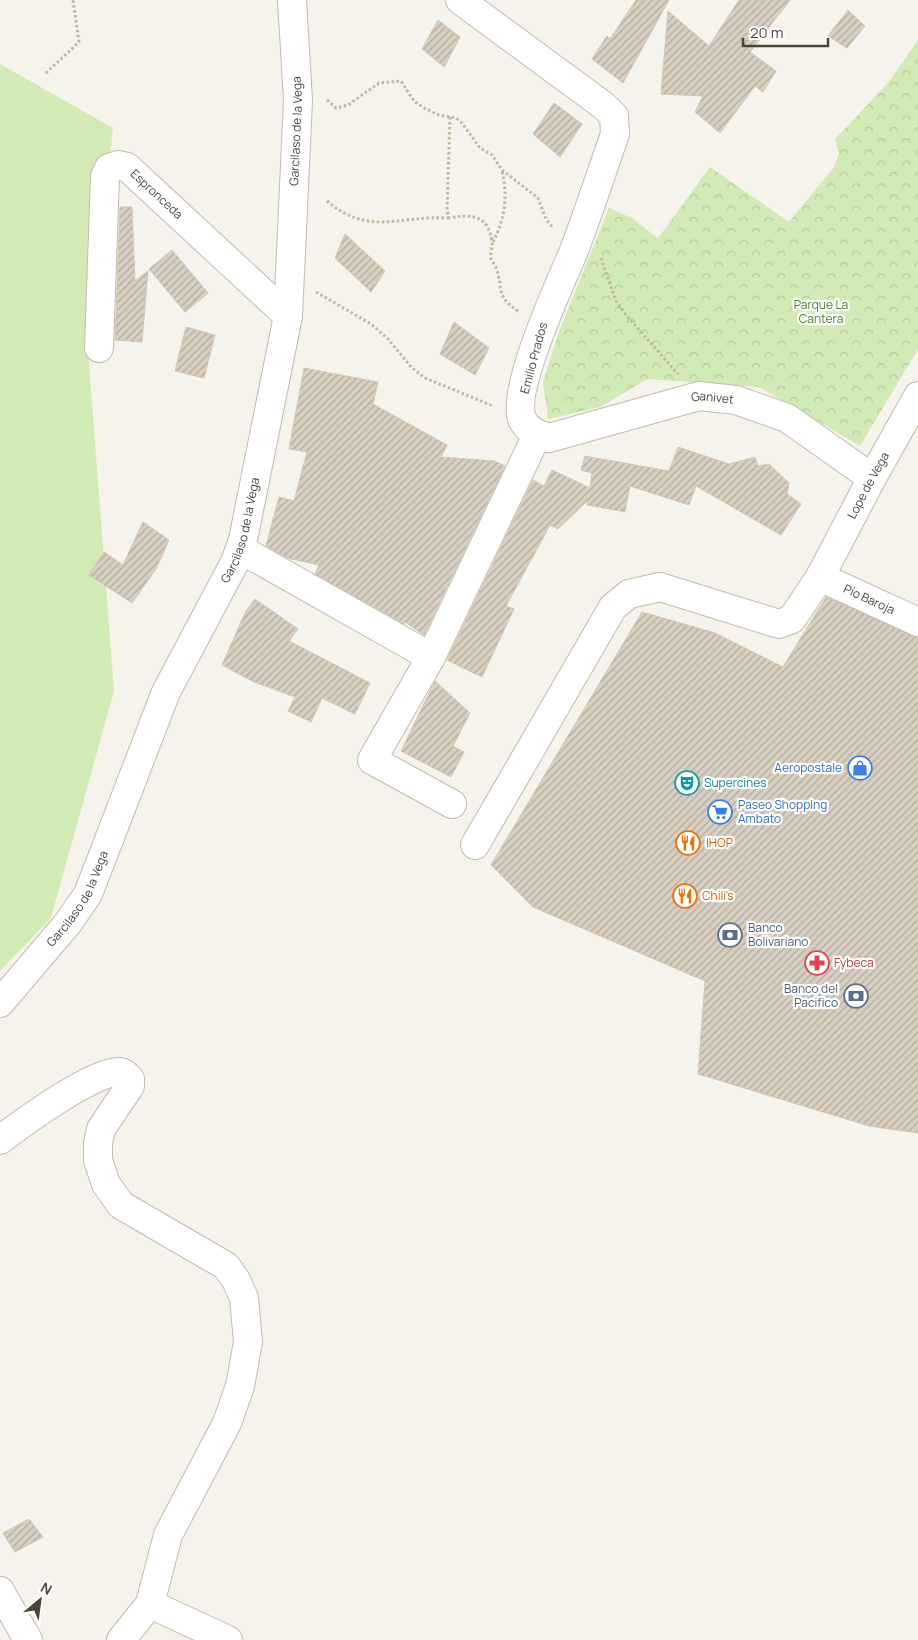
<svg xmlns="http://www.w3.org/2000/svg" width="918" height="1640" font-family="Manrope,sans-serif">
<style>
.grass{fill:#d2eab5}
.forest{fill:url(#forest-crowns)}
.building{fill:url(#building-hatch);stroke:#d3c7b4}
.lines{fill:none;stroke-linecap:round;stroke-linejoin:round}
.minor-casing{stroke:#c2bbae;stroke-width:30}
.path{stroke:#c4b79f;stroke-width:3;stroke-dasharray:2.5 2.5;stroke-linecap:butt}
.minor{stroke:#fff;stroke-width:28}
.labels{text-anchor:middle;stroke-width:4.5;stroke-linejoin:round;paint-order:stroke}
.street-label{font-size:12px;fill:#4b4439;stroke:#fff}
.park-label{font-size:12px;fill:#4a7f2a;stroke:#fff}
.shop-label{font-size:12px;fill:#366cbe;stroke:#fff;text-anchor:end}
.culture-label{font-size:12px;fill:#0d838f;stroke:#fff;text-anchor:start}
.food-label{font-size:12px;fill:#c56008;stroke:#fff;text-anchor:start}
.service-label{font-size:12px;fill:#4e5e75;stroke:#fff;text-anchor:start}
.health-label{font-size:12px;fill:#be3a42;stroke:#fff;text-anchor:start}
</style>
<defs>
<pattern id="forest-crowns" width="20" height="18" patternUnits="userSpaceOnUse" patternTransform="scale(1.25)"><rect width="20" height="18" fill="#d2eab5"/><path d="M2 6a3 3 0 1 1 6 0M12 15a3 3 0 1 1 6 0" fill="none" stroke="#b6ca9c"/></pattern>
<pattern id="building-hatch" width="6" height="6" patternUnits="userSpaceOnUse" patternTransform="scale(1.25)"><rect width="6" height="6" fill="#d8cfc1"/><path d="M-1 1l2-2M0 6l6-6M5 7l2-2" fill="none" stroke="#b1aa9e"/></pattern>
</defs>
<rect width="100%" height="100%" fill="#f6f3ec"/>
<!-- grass -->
<polygon class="grass" points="0,64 113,128 88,351 114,691 51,918 0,971"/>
<!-- forest -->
<polygon class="forest" points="918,40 918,349 860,446 759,387 648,379 600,407 548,419 543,382 558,334 609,208 632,218 658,238 710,167 789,222 834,167 839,154 835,139 888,83"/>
<!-- building -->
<g class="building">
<polygon points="636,0 669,0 623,83 592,59 607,36 610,39"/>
<polygon points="739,0 790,0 750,52 776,71 763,92 755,86 720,133 695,112 703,96 661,94 668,11 709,46"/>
<polygon points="848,10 865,26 847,48 828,36"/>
<polygon points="438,20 460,37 444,67 422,49"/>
<polygon points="554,103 582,124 560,157 533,134"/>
<polygon points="120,207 132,207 135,281 148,271 142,342 115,340"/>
<polygon points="345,234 385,271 371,292 335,258"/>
<polygon points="172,250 208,293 185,312 149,269"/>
<polygon points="454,322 489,348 475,375 440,354"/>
<polygon points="186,327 215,335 204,378 175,371"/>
<polygon points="304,368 378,382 373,404 447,445 441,457 494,461 505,466 424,635 405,622 404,624 315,574 319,565 287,558 266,546 279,497 294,501 307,452 289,449"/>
<polygon points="678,447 729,464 755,457 758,466 769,464 789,483 787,494 801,504 781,535 696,486 689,505 630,486 625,512 587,505 587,501 558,529 550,525 506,606 514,609 482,677 447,660 533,480 544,486 552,470 590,488 592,473 581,470 585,456 669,471"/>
<polygon points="143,522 169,540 156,569 132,603 89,575 104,552 123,565"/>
<polygon points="826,597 918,637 918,1133 869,1126 698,1074 705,981 533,907 491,865 642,612 715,633 783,667"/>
<polygon points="255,599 298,629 289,641 370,683 355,714 322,698 311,722 288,711 295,697 254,682 222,665 246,611"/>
<polygon points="435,681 470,713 453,746 464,752 451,777 401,751"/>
<polygon points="29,1519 43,1537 15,1552 3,1533"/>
</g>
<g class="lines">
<!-- minor casing -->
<g class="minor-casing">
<g id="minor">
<path id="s1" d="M 460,0 L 604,106 L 614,116 L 615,134 C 601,174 588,214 573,253 C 560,283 511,390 522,419 C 527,430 538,435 549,438 L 699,396 L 736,400 L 787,418 L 872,478"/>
<path id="s2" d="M 99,348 L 105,176 L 109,168 L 118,165 L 127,167 L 288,316"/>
<polyline points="240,549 431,657"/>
<path id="s3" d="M 820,577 L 918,622"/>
<polyline points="452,804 372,760 431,657 537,435"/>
<path id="s4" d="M 475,845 L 613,607 L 629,594 L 660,587 L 779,624 L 792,619 L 820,577 L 872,478 L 918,396"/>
<path id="s5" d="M 0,1003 L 68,923 L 88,894 L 166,692 L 235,562 L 243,540 L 288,316 L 298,100 L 292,0"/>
<path d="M 0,1140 C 21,1124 96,1069 120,1072 C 125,1073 127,1076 130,1079 L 130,1086 L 101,1129 L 98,1143 L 98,1160 L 106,1184 L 121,1205 L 226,1266 L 236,1280 L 244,1298 L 248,1342 L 240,1386 L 227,1423 L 168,1535 L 150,1604 L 121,1640"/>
<polyline points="0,1591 28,1640"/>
<polyline points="150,1604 228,1640"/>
</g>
</g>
<!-- path -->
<g class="path">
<polyline points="46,73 79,42 73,0"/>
<polyline points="327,100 336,108 348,105 379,83 401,81 414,101 424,108 439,115 456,118 462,123 480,148 492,155 502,170 538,198 546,219 553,228"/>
<path d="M 450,117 L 447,210 L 449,218 C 471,214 488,214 492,242 C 493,247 490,253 491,258 C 491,261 495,264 496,268 C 504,287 494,296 518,311"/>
<path d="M 327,201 C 369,237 400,215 449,218"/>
<path d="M 493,242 C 505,218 508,197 502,171"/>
<polyline points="601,258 616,301 626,315 678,374"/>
<polyline points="316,292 371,324 388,339 412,368 425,378 493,406"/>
</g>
<!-- minor -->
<use href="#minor" class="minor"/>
</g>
<!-- icons -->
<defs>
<g id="shop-ring" transform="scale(1.25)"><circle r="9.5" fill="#fff" stroke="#3f7fe0" stroke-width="1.5"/><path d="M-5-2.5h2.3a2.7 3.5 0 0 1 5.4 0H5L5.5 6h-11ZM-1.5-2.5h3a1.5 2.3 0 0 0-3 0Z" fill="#3f7fe0"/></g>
<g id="theatre-ring" transform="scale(1.25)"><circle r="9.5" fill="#fff" stroke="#0f9aa8" stroke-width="1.5"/><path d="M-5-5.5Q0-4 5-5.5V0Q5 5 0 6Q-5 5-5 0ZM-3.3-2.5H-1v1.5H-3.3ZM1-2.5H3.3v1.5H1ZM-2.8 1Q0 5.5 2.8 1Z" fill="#0f9aa8"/></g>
<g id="supermarket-ring" transform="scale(1.25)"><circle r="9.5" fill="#fff" stroke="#3f7fe0" stroke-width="1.5"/><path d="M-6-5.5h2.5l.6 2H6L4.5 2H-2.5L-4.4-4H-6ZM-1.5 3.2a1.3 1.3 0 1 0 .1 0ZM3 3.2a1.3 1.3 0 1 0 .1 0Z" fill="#3f7fe0"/></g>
<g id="restaurant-ring" transform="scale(1.25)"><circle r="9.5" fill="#fff" stroke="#e8710a" stroke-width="1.5"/><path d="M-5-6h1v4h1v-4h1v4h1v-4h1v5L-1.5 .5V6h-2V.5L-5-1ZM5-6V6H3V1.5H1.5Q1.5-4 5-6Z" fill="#e8710a"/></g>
<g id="bank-ring" transform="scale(1.25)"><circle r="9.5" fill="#fff" stroke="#5c6f8a" stroke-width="1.5"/><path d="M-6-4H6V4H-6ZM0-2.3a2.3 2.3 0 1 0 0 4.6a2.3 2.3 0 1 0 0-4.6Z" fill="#5c6f8a"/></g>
<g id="pharmacy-ring" transform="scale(1.25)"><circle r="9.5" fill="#fff" stroke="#e0444e" stroke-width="1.5"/><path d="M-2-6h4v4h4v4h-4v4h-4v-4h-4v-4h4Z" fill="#e0444e"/></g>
</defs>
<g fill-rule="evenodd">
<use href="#shop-ring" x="860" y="768"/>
<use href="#theatre-ring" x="687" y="783"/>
<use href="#supermarket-ring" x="720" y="812"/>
<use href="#restaurant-ring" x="688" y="843"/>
<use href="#restaurant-ring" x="685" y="896"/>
<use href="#bank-ring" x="730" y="935"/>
<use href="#pharmacy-ring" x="817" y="963"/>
<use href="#bank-ring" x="856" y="996"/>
</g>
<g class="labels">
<!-- street labels -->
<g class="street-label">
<text dy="4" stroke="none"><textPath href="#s5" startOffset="941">Garcilaso de la Vega</textPath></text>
<text dy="4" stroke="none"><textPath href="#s2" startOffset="240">Espronceda</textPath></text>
<text transform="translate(534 358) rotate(-75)" y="4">Emilio Prados</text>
<text dy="4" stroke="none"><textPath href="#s1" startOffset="716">Ganivet</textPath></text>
<text dy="4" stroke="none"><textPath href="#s4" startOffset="620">Lope de Vega</textPath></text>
<text dy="4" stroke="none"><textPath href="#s5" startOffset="536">Garcilaso de la Vega</textPath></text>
<text dy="4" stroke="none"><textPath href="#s3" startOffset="54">Pío Baroja</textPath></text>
<text dy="4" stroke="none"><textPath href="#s5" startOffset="131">Garcilaso de la Vega</textPath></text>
</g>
<!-- park labels -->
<g class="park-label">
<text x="821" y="309">Parque La<tspan x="821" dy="14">Cantera</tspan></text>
</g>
<!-- shop labels -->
<g class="shop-label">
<text x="842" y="772">Aeropostale</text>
<text x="738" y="809" text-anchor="start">Paseo Shopping<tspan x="738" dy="14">Ambato</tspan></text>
</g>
<!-- culture labels -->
<g class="culture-label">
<text x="704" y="787">Supercines</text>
</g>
<!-- food labels -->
<g class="food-label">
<text x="706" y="847">IHOP</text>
<text x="702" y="900">Chili's</text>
</g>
<!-- service labels -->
<g class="service-label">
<text x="748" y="932">Banco<tspan x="748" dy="14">Bolivariano</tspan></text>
<text x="838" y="993" text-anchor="end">Banco del<tspan x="838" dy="14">Pacifico</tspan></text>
</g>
<!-- health labels -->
<g class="health-label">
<text x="834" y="967">Fybeca</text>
</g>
</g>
<!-- north arrow -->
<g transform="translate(40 1600) rotate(29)" stroke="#ffffff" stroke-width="4" paint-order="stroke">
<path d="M0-4L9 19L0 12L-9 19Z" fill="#4b4439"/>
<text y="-8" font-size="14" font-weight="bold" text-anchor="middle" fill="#4b4439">N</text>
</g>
<!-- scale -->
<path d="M743 38v8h85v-8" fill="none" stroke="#4b4439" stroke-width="2.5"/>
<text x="750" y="38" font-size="15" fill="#4b4439" stroke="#ffffff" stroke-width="4" paint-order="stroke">20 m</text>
</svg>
